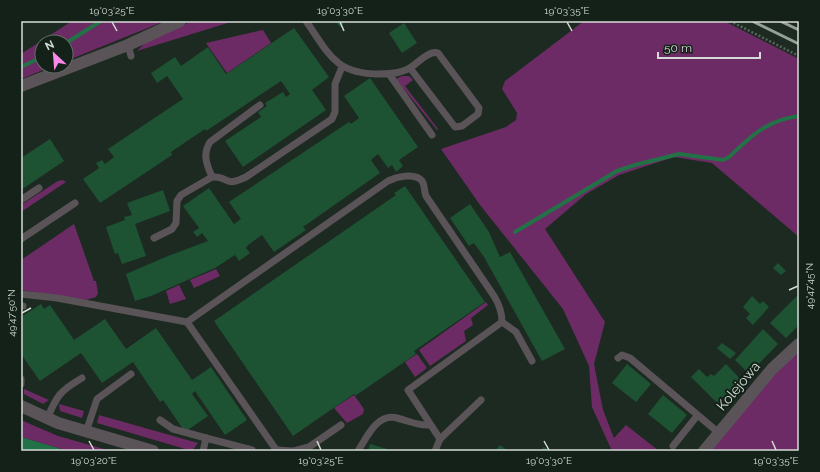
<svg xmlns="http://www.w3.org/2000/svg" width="820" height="472" font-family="Raleway,sans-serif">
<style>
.green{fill:#6d2b65}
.water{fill:#237146}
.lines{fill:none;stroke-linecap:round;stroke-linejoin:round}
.stream{stroke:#237146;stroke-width:4}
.building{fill:#1d5233}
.path{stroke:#58645c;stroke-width:2.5;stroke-dasharray:2 2;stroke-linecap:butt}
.lane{stroke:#5a5458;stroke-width:7}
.street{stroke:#5a5458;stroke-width:12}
.rail{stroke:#95a098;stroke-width:3}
.ticks{fill:none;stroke:#d3dcd6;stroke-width:1.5}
.labels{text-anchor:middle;stroke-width:4;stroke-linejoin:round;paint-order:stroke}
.street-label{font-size:14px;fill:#d3dcd6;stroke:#142118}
.neatline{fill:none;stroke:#d3dcd6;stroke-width:1.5}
.ticks-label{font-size:10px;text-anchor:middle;fill:#d3dcd6}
</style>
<rect width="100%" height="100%" fill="#1d2a21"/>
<!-- green -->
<g class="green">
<polygon points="72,21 165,21 66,61 66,42 42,42 42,66 53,66 21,79 21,54"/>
<polygon points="192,21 234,21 137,51 145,43"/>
<polygon points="584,21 724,21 799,59 799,237 712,163 674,157 619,175 607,182 586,194 545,229 605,322 594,364 603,410 614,438 626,425 659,451 612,451 592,407 589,366 563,309 480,205 441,149 506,127 516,120 517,113 502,89 505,81"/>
<polygon points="263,30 271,43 227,73 206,43"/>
<polygon points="402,76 409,76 413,80 405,86 438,129 437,130 396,79"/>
<polygon points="63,180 66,182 21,212 21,205 58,181"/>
<polygon points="74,224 94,281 96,281 98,293 96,297 86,300 21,290 21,260"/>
<polygon points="216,269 220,276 194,288 190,280"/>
<polygon points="179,285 186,299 170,304 166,291"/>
<polygon points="486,302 488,305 471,318 473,325 464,331 466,341 430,366 419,350"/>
<polygon points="799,348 799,451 708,451 774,371"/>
<polygon points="417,354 427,368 415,377 405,362"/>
<polygon points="24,389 49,400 43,404 24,394"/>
<polygon points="354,395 364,409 363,414 347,423 334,408"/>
<polygon points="59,404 84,411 82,418 60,411"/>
<polygon points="99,415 198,443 192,451 97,423"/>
<polygon points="21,420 58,436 111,451 68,451 21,437"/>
</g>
<!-- water -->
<polygon class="water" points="21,437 68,451 21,451"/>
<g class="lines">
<!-- stream -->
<g class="stream">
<polyline points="66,43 101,21"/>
<polyline points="21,67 42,57"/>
<path d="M 515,232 L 617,171 L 635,165 L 679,154 L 723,160 L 729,157 C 751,136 767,120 799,116"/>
</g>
</g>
<!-- building -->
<g class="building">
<polygon points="335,21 342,21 344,23 340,27"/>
<polygon points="404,23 417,43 402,53 389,33"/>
<polygon points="294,28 329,77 312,90 326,110 243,167 225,141 261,117 258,112 267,106 265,103 283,92 286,97 290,94 281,81 206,131 205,129 171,152 172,155 100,203 83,179 99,168 96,163 102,160 105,164 114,157 108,149 183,99 167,76 157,83 151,73 175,57 181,66 208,47 226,74"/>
<polygon points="370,78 418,147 399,160 403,166 396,172 392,165 388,168 378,154 371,160 380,173 303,227 306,230 274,252 262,235 248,245 246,248 250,253 239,261 235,255 215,268 151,296 135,301 126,274 168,256 208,241 202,233 197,237 193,232 199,228 183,206 209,188 234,224 241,219 229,202 349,122 351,124 359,118 344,96"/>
<polygon points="50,139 64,161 21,190 21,158"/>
<polygon points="405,186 485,302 414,351 416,354 355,396 354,394 293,436 214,321 396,195 394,193"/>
<polygon points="163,190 170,211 135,224 146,256 122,264 118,253 115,254 106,227 125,220 124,217 132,215 127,203"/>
<polygon points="470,204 489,232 500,257 510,252 565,349 542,361 484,257 474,243 469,246 450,218"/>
<polygon points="778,263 786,271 781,275 773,268"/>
<polygon points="752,296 760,304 763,301 769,307 753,325 746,318 750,314 743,307"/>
<polygon points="797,296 799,297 799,325 786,338 770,323"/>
<polygon points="41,304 44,309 50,305 74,340 105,319 126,349 156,328 192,380 211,367 247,420 225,435 195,391 192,394 208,416 185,432 163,400 160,402 133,362 102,383 81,353 40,381 21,354 21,317"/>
<polygon points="763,329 778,344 749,374 735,360"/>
<polygon points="722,343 736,353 730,359 717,348"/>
<polygon points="627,364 651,384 636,402 612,383"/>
<polygon points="726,364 743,382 720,406 691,377 699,369 707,377 711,374 714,376"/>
<polygon points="663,395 687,415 672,433 648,414"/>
<polygon points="370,444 394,451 368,451"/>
<polygon points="500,445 508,451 495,451"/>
<polygon points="543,447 554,451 541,451"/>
</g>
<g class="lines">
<!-- path -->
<g class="path">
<polyline points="730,21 799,56"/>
<polyline points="796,21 799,22"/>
</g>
<!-- lane -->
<g class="lane">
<path d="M 306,21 C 329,54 335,74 379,74 C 392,74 404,73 414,65 C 420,61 430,50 438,53 L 479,108 L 478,114 L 462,126 L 455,127 L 410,68"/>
<polyline points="128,45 131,56"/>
<polyline points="389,74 432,135"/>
<path d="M 212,177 C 207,165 202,155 210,142 L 260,105"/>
<polyline points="21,200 39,188"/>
<path d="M 154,238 L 172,229 L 176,223 L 177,201 L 181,195 L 212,177 C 230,176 223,188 246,177 L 332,119 L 335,112 L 335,84 L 342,67"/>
<polyline points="21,239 75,203"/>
<path d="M 21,294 L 57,298 L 187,322 L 388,181 C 396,177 415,172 422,181 C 425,185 424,192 426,196 L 494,296 C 499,304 502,312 502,322 L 408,390 L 440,439"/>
<polyline points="21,306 23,306"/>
<polyline points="187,322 277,451"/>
<polyline points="502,322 516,332 532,361"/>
<polyline points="618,358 622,355 630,358 719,433"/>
<polyline points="21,379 21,384"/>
<path d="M 47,419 C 57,395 60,391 82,378"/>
<polyline points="160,420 173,429 206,438"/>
<polyline points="86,432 97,399 131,374"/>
<polyline points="673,446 697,416"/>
<polyline points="277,450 292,451"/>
<polyline points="203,451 206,438 252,450"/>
<polyline points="294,451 309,447 341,425"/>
<path d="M 358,451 C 367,437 377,413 397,418 C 409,421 418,426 430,425"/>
<polyline points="435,451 440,439 481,400"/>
</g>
<!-- street -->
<g class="street">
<polyline points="21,86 128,45 180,21"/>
<polyline points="21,406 58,423 153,451"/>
<polyline points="704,451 772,369 799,344"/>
</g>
<!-- rail -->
<g class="rail">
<polyline points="752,21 799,44"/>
<polyline points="780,21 799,30"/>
</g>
</g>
<!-- ticks -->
<path class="ticks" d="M 112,22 L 117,31M 340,22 L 344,31M 567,22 L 572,31M 789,290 L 798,286M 22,313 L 31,308M 89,441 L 94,450M 317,441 L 321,450M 544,441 L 549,450M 772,441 L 776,450"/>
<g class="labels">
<!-- street labels -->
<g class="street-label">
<text transform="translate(738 386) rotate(-50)" y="5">Kolejowa</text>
</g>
</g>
<!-- border -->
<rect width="820" height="472" fill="none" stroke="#142118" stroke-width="44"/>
<!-- north arrow -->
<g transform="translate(54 54) rotate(334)"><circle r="19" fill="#142118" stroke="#606c64"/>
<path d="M0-3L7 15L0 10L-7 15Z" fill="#f988e9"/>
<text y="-6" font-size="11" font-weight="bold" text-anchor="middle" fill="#d3dcd6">N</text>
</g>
<!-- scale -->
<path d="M658 52v6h102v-6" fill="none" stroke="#d3dcd6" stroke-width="2"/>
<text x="664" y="52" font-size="12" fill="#d3dcd6" stroke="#142118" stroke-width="3" paint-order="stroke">50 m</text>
<rect x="22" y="22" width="776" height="428" class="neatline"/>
<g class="ticks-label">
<text x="112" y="14">19°03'25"E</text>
<text x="340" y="14">19°03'30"E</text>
<text x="567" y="14">19°03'35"E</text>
<text transform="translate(809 286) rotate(-90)" y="4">49°47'45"N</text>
<text transform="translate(11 313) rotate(-90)" y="4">49°47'50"N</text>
<text x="94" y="464">19°03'20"E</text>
<text x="321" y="464">19°03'25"E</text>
<text x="549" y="464">19°03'30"E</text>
<text x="776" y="464">19°03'35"E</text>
</g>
</svg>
